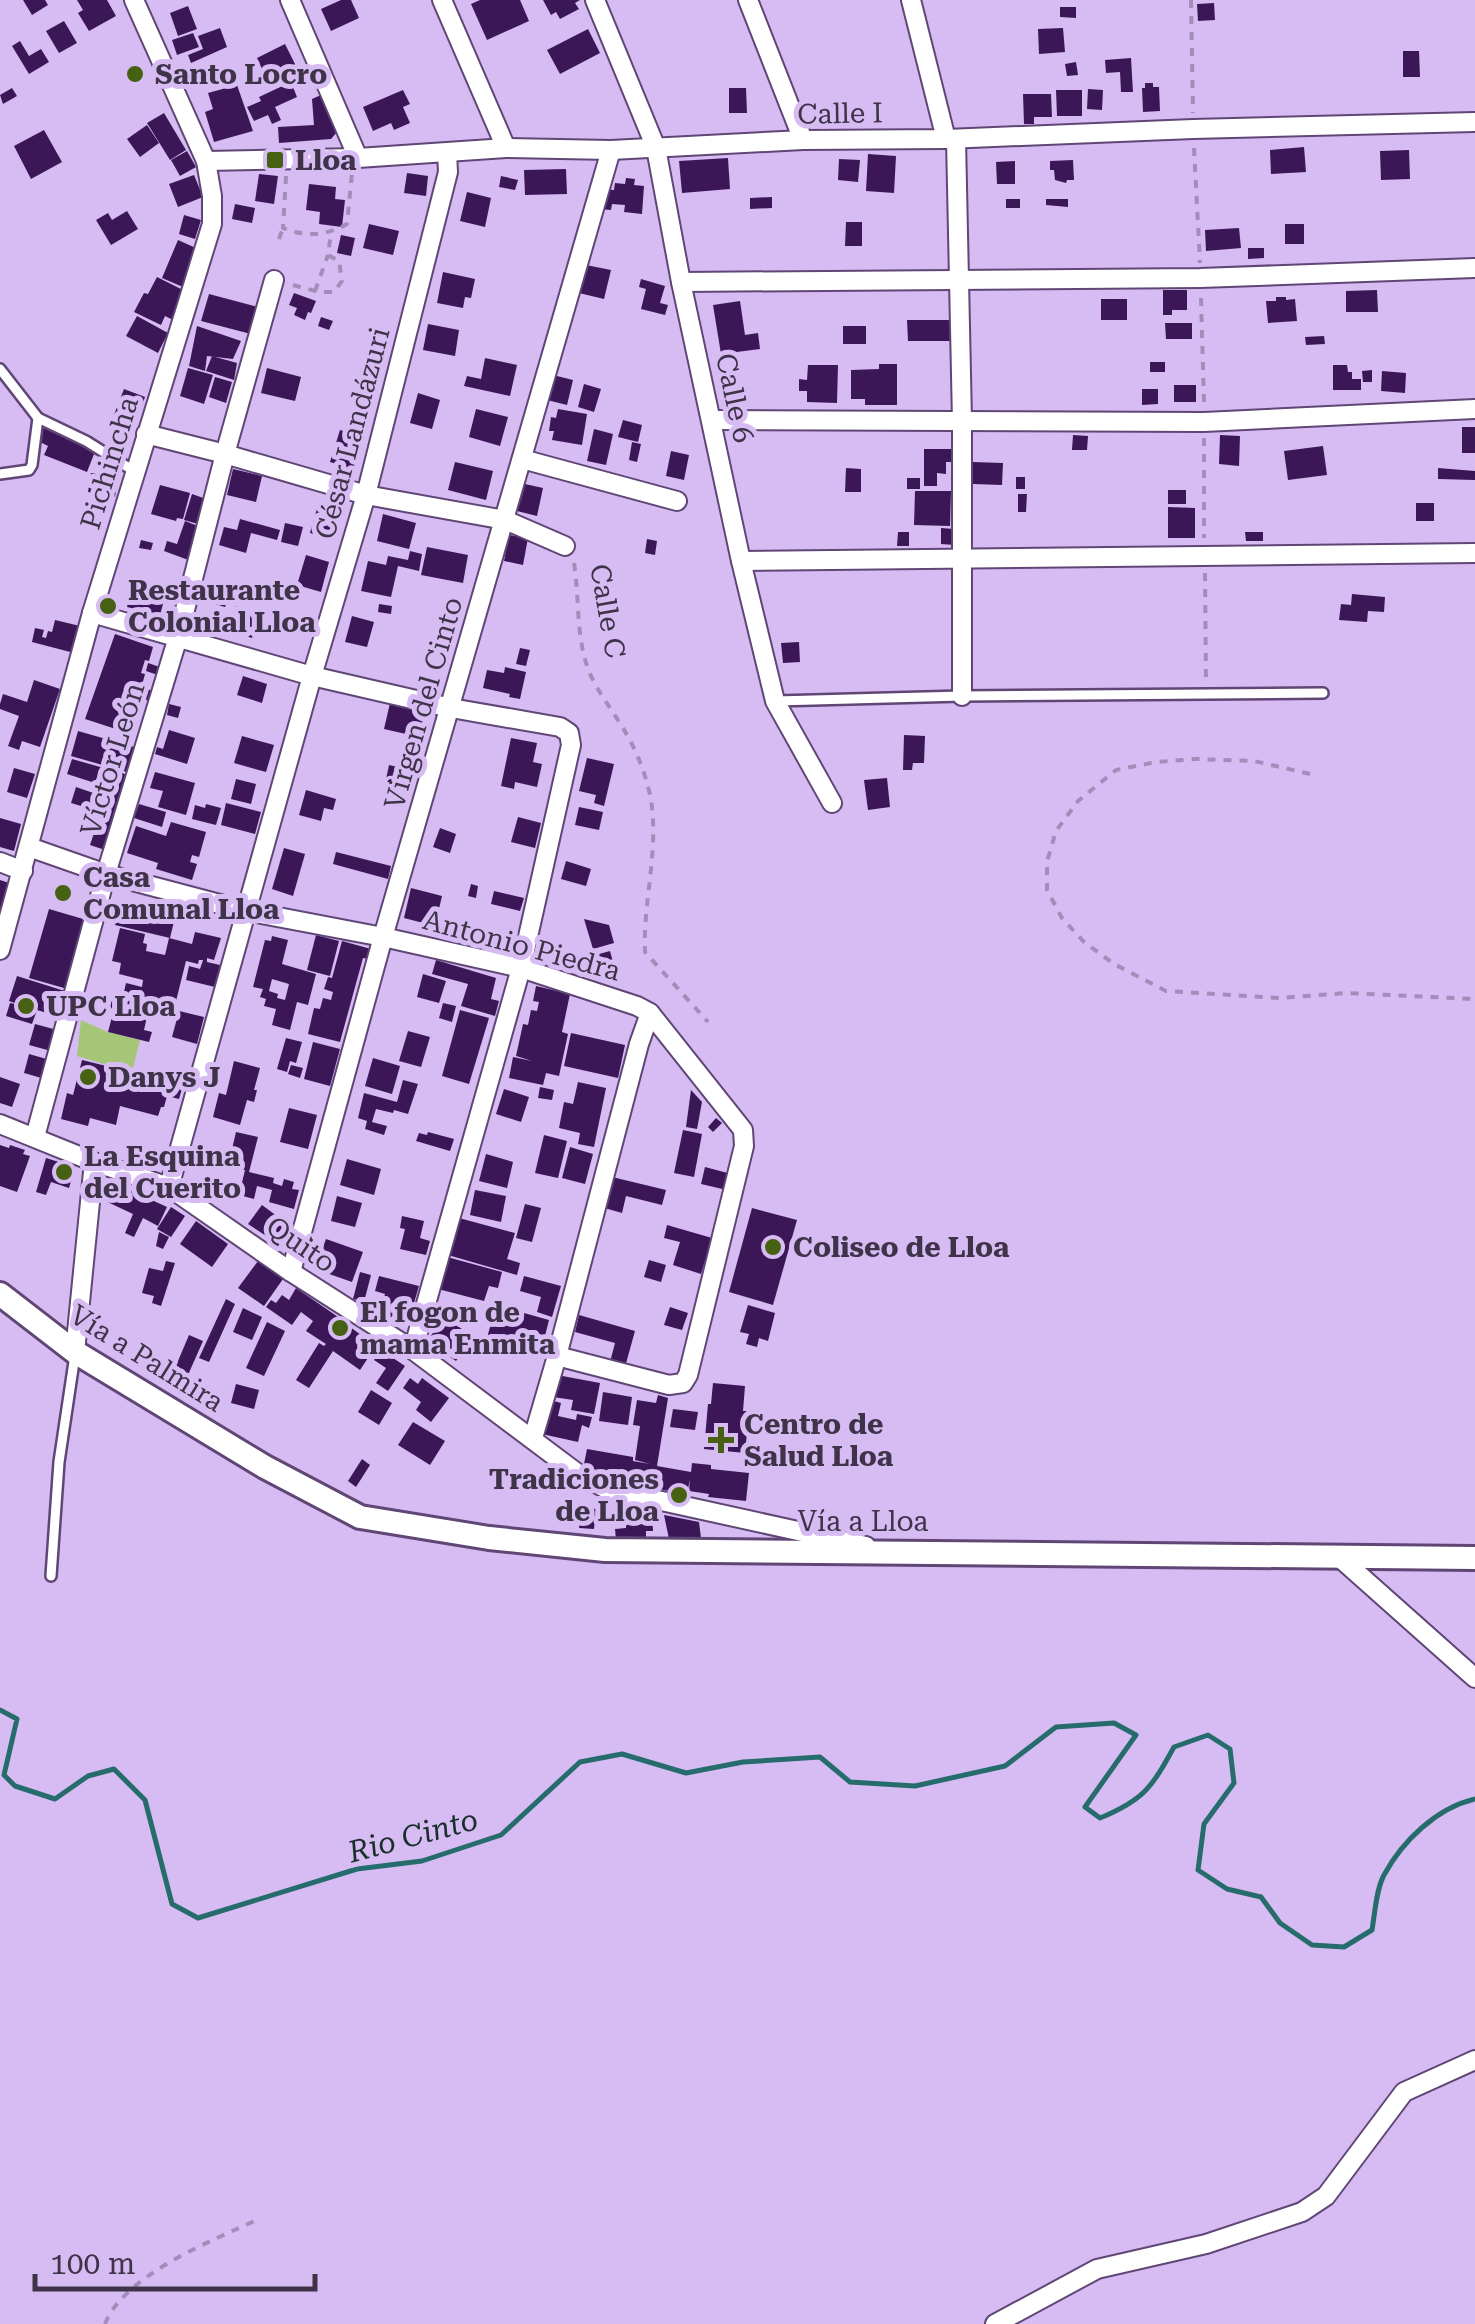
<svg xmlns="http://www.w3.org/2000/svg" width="1475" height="2324" font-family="'Roboto Serif',serif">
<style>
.green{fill:#a5c676}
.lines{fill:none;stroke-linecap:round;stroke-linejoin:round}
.stream{stroke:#266c6c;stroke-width:5}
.building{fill:#3c1757;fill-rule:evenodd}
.service-casing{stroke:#5f4675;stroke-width:14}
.minor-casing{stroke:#5f4675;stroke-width:22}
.tertiary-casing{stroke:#5f4675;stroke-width:28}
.path{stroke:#a28db8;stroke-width:4;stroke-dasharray:8 8;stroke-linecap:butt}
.service{stroke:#fff;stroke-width:9}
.minor{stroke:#fff;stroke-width:18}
.tertiary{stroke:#fff;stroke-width:22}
.poi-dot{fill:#466111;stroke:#d7bcf3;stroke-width:4}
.labels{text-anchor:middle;stroke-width:10;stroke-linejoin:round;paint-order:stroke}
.poi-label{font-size:28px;font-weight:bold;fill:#3e3348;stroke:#d7bcf3;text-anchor:start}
.street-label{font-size:28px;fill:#3e3348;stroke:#d7bcf3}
.water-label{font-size:30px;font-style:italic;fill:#192f2c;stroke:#d7bcf3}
</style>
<rect width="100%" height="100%" fill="#d7bcf3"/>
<!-- green -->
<polygon class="green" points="81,1020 108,1032 140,1040 132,1072 77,1056"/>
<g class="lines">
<!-- stream -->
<path class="stream" d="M 0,1710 L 17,1719 L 4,1775 L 15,1786 L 55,1799 L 88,1776 L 114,1769 L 145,1800 L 172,1904 L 198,1918 L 357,1869 L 422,1861 L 501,1835 L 580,1762 L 622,1754 L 686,1773 L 743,1762 L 820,1757 L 850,1782 L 915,1786 L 1005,1766 L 1056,1727 L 1114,1723 L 1136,1735 L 1085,1807 L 1100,1818 C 1144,1800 1152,1787 1174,1747 L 1208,1735 L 1230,1749 L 1234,1783 L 1204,1824 L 1198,1870 L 1227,1889 L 1261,1897 L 1280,1923 L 1312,1945 L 1344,1947 L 1372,1930 C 1375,1913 1376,1890 1384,1875 C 1403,1840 1437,1808 1475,1799"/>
</g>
<!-- building -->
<g class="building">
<polygon points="23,0 45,0 48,5 32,15"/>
<polygon points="77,0 107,0 116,16 89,31 78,13 83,10"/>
<polygon points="341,0 351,0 359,18 331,31 321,9"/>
<polygon points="480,0 520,0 529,21 487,40 471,4"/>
<polygon points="543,0 580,0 575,3 579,9 560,19 556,12 551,15"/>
<polygon points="1214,3 1215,20 1198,21 1197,4"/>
<polygon points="188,6 197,29 178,36 170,13"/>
<polygon points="1060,7 1076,7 1076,18 1060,17"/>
<polygon points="64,21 77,43 59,53 46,31"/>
<polygon points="220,28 227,47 191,63 188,55 203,49 198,36"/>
<polygon points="1063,28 1065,52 1039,54 1038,29"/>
<polygon points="588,29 600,53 560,74 547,50"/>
<polygon points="193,33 199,47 177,55 172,40"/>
<polygon points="20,41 29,56 41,49 49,62 29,74 12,46"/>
<polygon points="285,44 296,66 267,80 257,58"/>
<polygon points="1403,51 1419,51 1420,77 1403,77"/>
<polygon points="1131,58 1133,92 1121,92 1120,72 1106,73 1105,60"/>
<polygon points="1076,62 1078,75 1067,76 1065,64"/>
<polygon points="291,82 297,97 275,107 281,120 272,124 268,115 254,121 247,107 261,101 259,97"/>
<polygon points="1145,83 1153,83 1153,87 1159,87 1160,111 1143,112 1142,88 1145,88"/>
<polygon points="237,85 253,131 214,142 205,112 213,109 208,93"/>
<polygon points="12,88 17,96 3,104 0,95"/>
<polygon points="729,88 746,88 747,113 729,113"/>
<polygon points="1088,89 1103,90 1102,110 1087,109"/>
<polygon points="403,90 410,104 403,107 410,123 394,130 391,123 373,131 363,107"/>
<polygon points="1056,90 1082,90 1082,116 1057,116"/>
<polygon points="1023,94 1051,94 1052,117 1034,117 1034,124 1024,124"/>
<polygon points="321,95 338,131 331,139 279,143 278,127 314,125 312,99"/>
<polygon points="164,113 186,150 170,160 147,123"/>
<polygon points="147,125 159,143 140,157 127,139"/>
<polygon points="44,130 62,162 31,179 14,146"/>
<polygon points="1304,147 1306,172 1271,174 1270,150"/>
<polygon points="1409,150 1410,179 1381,180 1380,151"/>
<polygon points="187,151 196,167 180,176 171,160"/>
<polygon points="868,154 896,156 894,193 866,191"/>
<polygon points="728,158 730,189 682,193 679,161"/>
<polygon points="839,159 860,160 858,182 838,180"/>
<polygon points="1073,160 1074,180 1067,180 1066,183 1055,180 1054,170 1050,170 1050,161"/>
<polygon points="1015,161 1015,184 997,184 996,162"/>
<polygon points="566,169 567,194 525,195 524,170"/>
<polygon points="407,173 428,176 426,196 404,193"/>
<polygon points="259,174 278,176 274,204 255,201"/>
<polygon points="194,175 203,197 178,207 169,184"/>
<polygon points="501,176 518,180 515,190 499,187"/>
<polygon points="626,178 635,179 634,185 644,186 642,214 624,212 625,205 612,204 611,210 599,209 601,189 614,190 615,183 625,184"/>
<polygon points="309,184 336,187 335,199 345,200 342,227 319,224 320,212 306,210"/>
<polygon points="467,192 491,198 485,227 460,221"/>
<polygon points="772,197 772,208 750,209 750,198"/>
<rect x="1006" y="199" width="14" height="9"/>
<polygon points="1046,199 1068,199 1068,207 1046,205"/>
<polygon points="235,204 255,208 252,223 232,219"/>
<polygon points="127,211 138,229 111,245 96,220 108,213 112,220"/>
<polygon points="184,215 201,220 195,239 179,234"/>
<polygon points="846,222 862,222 862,246 845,246"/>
<polygon points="369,224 399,231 393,255 363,248"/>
<rect x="1285" y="224" width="19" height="20"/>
<polygon points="1239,228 1241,248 1206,251 1205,230"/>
<polygon points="341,235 355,238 351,256 337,253"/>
<polygon points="178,240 198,249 183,287 162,278"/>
<polygon points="1248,248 1264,248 1264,258 1248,259"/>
<polygon points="586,265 611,270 604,299 579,293"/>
<polygon points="443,272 475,279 471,298 465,297 463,308 437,303"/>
<polygon points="157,277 187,292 173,320 165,316 161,325 134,312 144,293 148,294"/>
<polygon points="641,279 665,286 660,303 668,305 665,315 641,309 646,289 639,287"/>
<polygon points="1163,290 1187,290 1187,310 1172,310 1172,315 1163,315"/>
<polygon points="1377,290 1378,312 1346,312 1346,291"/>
<polygon points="294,293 316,301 311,313 308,312 305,320 294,315 297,308 289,305"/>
<polygon points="209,294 258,307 251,334 201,321"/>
<polygon points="1276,297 1286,297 1286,300 1295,299 1297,321 1268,323 1266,301 1276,301"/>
<rect x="1101" y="299" width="26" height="21"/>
<polygon points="740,301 745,335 758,333 760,349 721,354 713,305"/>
<polygon points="137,316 168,333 158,353 126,336"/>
<polygon points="321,317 333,321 329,330 318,326"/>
<polygon points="907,320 952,320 952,341 908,341"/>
<polygon points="1165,323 1192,323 1192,339 1166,339"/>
<polygon points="428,324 459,330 455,356 423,350"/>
<polygon points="197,326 241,341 233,359 207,356 205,371 189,366"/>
<rect x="843" y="326" width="23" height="18"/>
<polygon points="1324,336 1325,344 1306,345 1305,337"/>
<polygon points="212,356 237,363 234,380 206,371"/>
<polygon points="485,358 517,365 510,396 464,386 467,376 481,379"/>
<rect x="1150" y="362" width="15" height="10"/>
<polygon points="879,364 897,364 897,405 865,405 865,399 851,399 851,370 879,369"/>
<polygon points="808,365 838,365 837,403 807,402 807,391 799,391 799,379 807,380"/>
<polygon points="1333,365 1347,365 1348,372 1352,372 1352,379 1361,379 1361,390 1333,390"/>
<polygon points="188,368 213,375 204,404 180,396"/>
<polygon points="267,368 301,377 295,401 261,393"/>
<polygon points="1372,370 1372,382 1363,382 1362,371"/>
<polygon points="1382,371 1406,373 1405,393 1381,391"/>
<polygon points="553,375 573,380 567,405 547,400"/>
<polygon points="215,377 232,382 226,403 209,397"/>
<polygon points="584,384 601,389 594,412 578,407"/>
<rect x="1174" y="385" width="22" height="17"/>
<polygon points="124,389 145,397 135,423 114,415"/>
<polygon points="1142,389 1158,389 1158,404 1142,405"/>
<polygon points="418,393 440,400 432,429 410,423"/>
<polygon points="476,409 508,417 500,446 469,437"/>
<polygon points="558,409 587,414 582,445 552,440 554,431 549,431 551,417 556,418"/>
<polygon points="623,420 642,425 638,442 618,437"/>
<rect x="1462" y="427" width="13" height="26"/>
<polygon points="43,428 96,449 87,472 44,455 48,446 38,441"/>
<polygon points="594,429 613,434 606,465 587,461"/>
<polygon points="340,430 363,437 353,469 330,462"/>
<polygon points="1073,435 1088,436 1087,450 1072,450"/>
<polygon points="1220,435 1240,436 1239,466 1219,464"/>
<polygon points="632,442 641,444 637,462 629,460"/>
<polygon points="1323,446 1327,475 1288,480 1284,451"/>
<polygon points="924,449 953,449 953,462 946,462 946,474 937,473 937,486 924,486"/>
<polygon points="671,451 689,455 684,480 666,476"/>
<polygon points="455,462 493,471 486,500 448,490"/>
<polygon points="973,462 1003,463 1002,485 973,484"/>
<polygon points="846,468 861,469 861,492 845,492"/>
<polygon points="1438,468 1475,471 1475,480 1438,479"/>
<polygon points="233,469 262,476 256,502 227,495"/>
<polygon points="91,473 118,478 115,497 88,492"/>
<rect x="1016" y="477" width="9" height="12"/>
<rect x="907" y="478" width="13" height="11"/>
<polygon points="525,484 543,488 537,516 513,510 515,498 521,500"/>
<polygon points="160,485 190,493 183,519 177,518 176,521 151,514"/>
<rect x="1168" y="490" width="18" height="14"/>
<polygon points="915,491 951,491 950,526 914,525"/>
<polygon points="192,494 206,499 198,524 184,520"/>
<polygon points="1018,494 1027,494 1026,512 1018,512"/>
<polygon points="319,502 341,507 334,539 310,533"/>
<rect x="1416" y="503" width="18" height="18"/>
<polygon points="1168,507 1195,508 1195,538 1168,538"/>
<polygon points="383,514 416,523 409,549 377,541"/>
<polygon points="240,519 280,530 277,540 251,533 246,553 219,545 224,527 237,530"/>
<polygon points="185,521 203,528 191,561 164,551 167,541 177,544"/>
<polygon points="285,523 303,527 298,546 281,542"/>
<polygon points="941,528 954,529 954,545 941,544"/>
<polygon points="898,532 909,532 909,546 897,546"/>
<polygon points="1245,532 1263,532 1263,541 1246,541"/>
<polygon points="509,535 528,538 523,565 504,561"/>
<polygon points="647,539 657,541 655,555 645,553"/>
<polygon points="141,540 153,543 151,550 139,548"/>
<polygon points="427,547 468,555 463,583 421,575"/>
<polygon points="410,551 422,554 419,571 398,566 391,597 361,591 368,561 386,565 388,556 408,560"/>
<polygon points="306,555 329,562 321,592 297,585"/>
<polygon points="134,578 168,586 160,615 127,607"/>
<polygon points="211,582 232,589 225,607 205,601"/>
<polygon points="1352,594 1385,597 1384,612 1368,611 1367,622 1339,620 1341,604 1351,605"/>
<polygon points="379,604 392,606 391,614 378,612"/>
<polygon points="236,606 259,614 252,638 228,630"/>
<polygon points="352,616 374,622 367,647 345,642"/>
<polygon points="55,620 80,626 74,653 32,642 35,628 44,630 42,637 46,638 48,631 52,632"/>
<polygon points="115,634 153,647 149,661 145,660 141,673 145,674 142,685 140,684 135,698 133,698 122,731 85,719"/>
<polygon points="799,642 800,662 783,663 781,643"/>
<polygon points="520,648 530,650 526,666 516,664"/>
<polygon points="148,663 163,668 161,676 146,671"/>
<polygon points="505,667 526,672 520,699 509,697 510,694 483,688 487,670 504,673"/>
<polygon points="243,676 267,684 262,703 237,695"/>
<polygon points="34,680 60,689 40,747 22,741 19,750 8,746 19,716 0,709 0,704 3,694 27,702"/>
<polygon points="140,687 157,692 153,702 137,697"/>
<polygon points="390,703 425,711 419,737 384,729"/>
<polygon points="169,704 181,707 178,718 167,715"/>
<polygon points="169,730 195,738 187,764 155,754 157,747 163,749"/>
<polygon points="78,731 134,747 127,772 71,756"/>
<polygon points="904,735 925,736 924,763 913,763 912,770 903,770"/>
<polygon points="242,736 274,745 266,772 234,763"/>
<polygon points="511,738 537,743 533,762 542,764 537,787 515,782 514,789 501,786"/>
<polygon points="587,758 614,764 604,806 594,803 596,795 579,791"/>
<polygon points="72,759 132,776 108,851 90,845 101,812 71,803 76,787 105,797 111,778 98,774 95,783 67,774"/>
<polygon points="389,765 411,770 406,789 385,784"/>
<polygon points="14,768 35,774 27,798 7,792"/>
<polygon points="155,772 195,783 186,815 158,807 163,791 150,788"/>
<polygon points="887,778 890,807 868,810 864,780"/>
<polygon points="236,779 256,784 251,804 231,799"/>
<polygon points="306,790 336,799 333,810 324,808 321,821 299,815"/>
<polygon points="226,803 261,812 255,834 221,825"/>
<polygon points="139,804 166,812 162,827 134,818"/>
<polygon points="206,804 221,808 216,825 192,819 195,805 205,808"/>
<polygon points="579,807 603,812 599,830 575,825"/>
<polygon points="518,817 541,823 535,848 511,842"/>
<polygon points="0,818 21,824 14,851 0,847"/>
<polygon points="171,822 206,832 199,857 192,855 190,862 197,864 192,880 156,869 158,863 127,853 136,826 166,836"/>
<polygon points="440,828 456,834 450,853 433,847"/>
<polygon points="284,848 305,854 293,896 272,889"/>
<polygon points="336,852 391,866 388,879 333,864"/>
<polygon points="566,861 591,869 586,886 561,879"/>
<polygon points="0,880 9,883 1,915 0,915"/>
<polygon points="471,884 478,886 476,898 468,896"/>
<polygon points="411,888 442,896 435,926 404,918"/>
<polygon points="494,891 524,898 520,911 491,904"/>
<polygon points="121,901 155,909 152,919 166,923 168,911 176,913 170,938 115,925"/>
<polygon points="49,909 90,921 71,990 29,978"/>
<polygon points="584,919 609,925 614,943 593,949"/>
<polygon points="120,928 145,934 143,943 147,944 146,951 165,955 169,938 192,944 195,932 221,938 214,960 207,958 207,962 220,965 215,987 186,980 189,966 200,969 203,960 199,960 198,964 186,961 175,1005 154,1000 152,1008 149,1008 144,1030 152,1032 149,1042 108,1032 113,1013 118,1014 119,1010 110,1008 112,999 122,1001 126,983 142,987 143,980 119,974 121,963 112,961"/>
<polygon points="316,935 339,941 330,976 307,970"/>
<path d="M 272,936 L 288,940 L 282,964 L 316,974 L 308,1005 L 297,1002 L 290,1030 L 272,1025 L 276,1009 L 264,1006 L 266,999 L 260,997 L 263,989 L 253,987 L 265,940 L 271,941 ZM 272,979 L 289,984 L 285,1000 L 277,998 L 278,994 L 269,991 Z"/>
<polygon points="342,941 371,949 368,959 363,958 340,1042 308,1034 314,1008 320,1009 323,998 331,1000 333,992 324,989 328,977 332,978"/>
<polygon points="610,951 615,969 603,972 602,969 599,970 597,960 600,960 599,954"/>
<polygon points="436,960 496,978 491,999 499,1001 495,1016 461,1006 468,984 432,974"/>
<polygon points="423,974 446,981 439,1003 417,997"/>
<polygon points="17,976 71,993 64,1018 37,1010 32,1024 6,1016 10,1003 20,1005 9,1001"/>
<polygon points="536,986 570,994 562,1032 568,1034 559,1076 546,1073 543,1085 509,1078 513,1057 532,1061 516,1056 523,1024 528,1025 531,1010 537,1011 539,1002 533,1001"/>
<polygon points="443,1003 456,1006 452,1022 439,1018"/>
<polygon points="460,1010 489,1018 469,1084 442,1076"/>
<polygon points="179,1011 204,1017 197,1044 172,1037"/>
<polygon points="35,1024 57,1030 51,1051 29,1045"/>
<polygon points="408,1031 430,1037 421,1067 399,1061"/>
<polygon points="571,1033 625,1045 618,1078 564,1066"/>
<polygon points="286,1038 302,1042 296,1063 290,1061 287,1072 277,1069"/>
<polygon points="313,1042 340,1049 330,1086 304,1079"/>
<polygon points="29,1054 50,1060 45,1079 24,1073"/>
<polygon points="373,1058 400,1066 392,1094 365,1086"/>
<polygon points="82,1060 183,1085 179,1099 167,1096 164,1107 161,1107 158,1116 120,1106 116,1125 90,1118 88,1126 61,1119 67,1093 73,1095"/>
<polygon points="234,1061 260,1068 254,1090 257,1090 254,1102 247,1100 240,1125 213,1117 219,1093 226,1095"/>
<polygon points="291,1065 303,1068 300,1078 288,1074"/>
<polygon points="0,1077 20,1084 12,1107 0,1103"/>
<polygon points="403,1080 418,1084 408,1114 394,1110 393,1113 376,1109 372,1122 387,1126 384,1135 365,1129 367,1121 358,1118 364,1093 397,1102"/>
<polygon points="578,1082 606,1088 594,1147 578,1144 580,1133 559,1128 564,1102 573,1104"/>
<polygon points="540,1087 554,1090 552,1100 538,1098"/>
<polygon points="504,1089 529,1097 521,1122 496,1114"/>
<polygon points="691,1090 702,1102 697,1129 686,1127"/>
<polygon points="289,1108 317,1115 308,1149 280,1142"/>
<polygon points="716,1118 722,1123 713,1132 708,1127"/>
<polygon points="683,1130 702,1134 694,1177 674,1173"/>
<polygon points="236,1132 258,1137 249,1172 274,1178 273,1183 282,1186 284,1179 294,1182 292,1189 299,1190 294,1209 269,1202 272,1190 257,1186 254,1199 239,1195 245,1170 228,1166"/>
<polygon points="428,1132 454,1139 450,1151 416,1141 419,1133 427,1135"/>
<polygon points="544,1135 567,1141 558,1178 535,1173"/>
<polygon points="0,1145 9,1148 10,1145 25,1150 23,1154 30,1156 17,1192 0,1186"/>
<polygon points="570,1147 593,1154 585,1184 562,1178"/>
<polygon points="486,1154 513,1162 507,1188 479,1181"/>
<polygon points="46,1158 75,1167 69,1188 51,1182 46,1195 36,1192"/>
<polygon points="347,1159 381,1169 374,1195 340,1185"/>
<polygon points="705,1167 735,1175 731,1191 701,1184"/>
<polygon points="608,1176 666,1190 662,1205 626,1196 622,1213 601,1207"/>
<polygon points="108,1180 167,1207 158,1226 143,1218 134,1237 125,1233 133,1214 99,1198"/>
<polygon points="475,1190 506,1196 501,1222 470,1215"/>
<polygon points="337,1196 362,1203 355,1227 331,1221"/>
<polygon points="525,1204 541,1208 532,1242 516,1238"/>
<polygon points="262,1205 289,1225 277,1243 248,1224"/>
<polygon points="171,1207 185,1216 171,1237 157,1229"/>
<polygon points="752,1208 797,1220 773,1305 729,1292"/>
<polygon points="402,1216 424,1221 420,1238 430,1241 426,1255 400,1249 405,1229 400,1228"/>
<polygon points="459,1218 515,1233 507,1259 520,1263 517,1275 448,1255"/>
<polygon points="196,1221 228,1244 212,1267 180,1244"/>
<polygon points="667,1225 712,1238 701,1274 673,1265 680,1242 664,1238"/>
<polygon points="159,1232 169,1237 163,1249 156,1246"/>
<polygon points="326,1239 363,1252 352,1282 315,1269"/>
<polygon points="447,1257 502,1272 498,1288 489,1286 484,1301 438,1289"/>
<polygon points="649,1260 666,1265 661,1282 644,1277"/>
<polygon points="166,1261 175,1263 161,1306 152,1303 154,1296 142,1293 149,1268 163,1271"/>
<polygon points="258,1261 283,1279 264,1306 238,1288"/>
<polygon points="360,1272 371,1275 364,1302 353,1299"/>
<polygon points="379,1276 419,1286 414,1303 399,1299 394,1318 380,1314 385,1294 375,1291"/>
<polygon points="524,1276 561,1286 552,1317 537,1312 541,1297 520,1291"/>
<polygon points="296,1288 341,1319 332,1332 342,1321 376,1346 360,1370 333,1351 309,1388 296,1380 319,1343 324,1346 326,1344 306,1331 313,1321 301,1312 292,1325 266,1307 271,1300 276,1303 282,1295 289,1300"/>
<polygon points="226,1299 235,1304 209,1362 199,1358"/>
<polygon points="496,1305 549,1320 545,1336 534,1332 529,1350 487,1338"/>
<polygon points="748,1305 775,1313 768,1341 759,1338 757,1347 746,1344 749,1334 740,1332"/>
<polygon points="670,1307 688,1313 682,1330 664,1325"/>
<polygon points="243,1308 262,1317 252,1340 233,1332"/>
<polygon points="579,1315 635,1331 625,1367 610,1362 615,1343 575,1332"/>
<polygon points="445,1317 473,1337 456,1361 427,1341"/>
<polygon points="267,1322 285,1331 264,1376 246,1368"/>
<polygon points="189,1335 203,1341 180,1393 167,1387"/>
<polygon points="381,1350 405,1366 388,1391 376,1383 386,1368 374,1360"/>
<polygon points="557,1375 600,1383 594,1414 571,1410 573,1400 553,1397"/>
<polygon points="410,1378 418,1384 422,1378 449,1398 431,1422 416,1410 421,1402 403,1388"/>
<polygon points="713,1383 745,1386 743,1411 749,1411 745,1453 704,1449 708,1404 711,1404"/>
<polygon points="236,1384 259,1390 254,1409 231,1403"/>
<polygon points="371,1390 392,1403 379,1425 358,1412"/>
<polygon points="603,1392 632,1397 628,1425 599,1421"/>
<polygon points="658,1395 668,1398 657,1466 691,1472 692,1463 711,1465 711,1469 749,1473 746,1501 708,1497 709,1494 689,1491 690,1479 687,1494 629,1484 630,1481 607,1476 584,1464 587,1449 633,1457 633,1461 650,1464 635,1460 640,1426 633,1425 637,1400 656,1403"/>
<polygon points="550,1400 561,1403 558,1416 576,1420 577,1414 592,1417 589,1428 582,1425 578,1442 542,1434"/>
<polygon points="673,1409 698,1412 695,1430 670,1427"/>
<polygon points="413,1422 445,1441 430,1465 398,1445"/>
<polygon points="362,1459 370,1465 356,1487 348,1481"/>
<polygon points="582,1507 596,1509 594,1529 579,1528"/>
<polygon points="652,1511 653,1531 646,1531 646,1540 616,1540 615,1529 626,1528 626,1512"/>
<polygon points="664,1515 699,1522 701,1538 669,1539"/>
</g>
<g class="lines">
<!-- service casing -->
<g class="service-casing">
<g id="service">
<polyline points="0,369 38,418 86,441 134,471"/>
<polyline points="0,474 29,470 32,465 38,418"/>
<polyline points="776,701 962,696 1323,693"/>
<polyline points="51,1576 59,1462 75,1355"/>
</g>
</g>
<!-- minor casing -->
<g class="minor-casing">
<g id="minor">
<polyline points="290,0 358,158"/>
<polyline points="442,0 506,148"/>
<polyline points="595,0 656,148 681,282 741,561 775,701 832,803"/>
<polyline points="748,0 803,140"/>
<polyline points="911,0 946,139"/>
<polyline points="956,139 962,421 962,696"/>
<polyline points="206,161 358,158 506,148 611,150 803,140 946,139 1193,129 1475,122"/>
<polyline points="681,282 1200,278 1475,268"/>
<polyline points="712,420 1204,422 1475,409"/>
<polyline points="146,434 225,454 366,495 505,520 565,546"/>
<polyline points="522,459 677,501"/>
<polyline points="741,561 1475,553"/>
<polyline points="92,613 312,676 451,708 560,727 569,733 571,745 521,968 413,1350"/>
<polyline points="29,847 106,874 246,911 383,937 521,968 637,1006 650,1013 743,1130 744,1146 688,1375 683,1383 669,1385 557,1356"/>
<polyline points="0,862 23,871"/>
<polyline points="0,950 92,613 212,224 212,196 206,161 134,0"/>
<polyline points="0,1124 94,1162 169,1187 291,1272 413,1350 577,1473 607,1489 866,1546"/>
<polyline points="35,1137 106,874 178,637 225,454 274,280"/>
<polyline points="169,1187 312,676 366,495 448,172 447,153"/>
<polyline points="291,1272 383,937 611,150"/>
<polyline points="75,1352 94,1162"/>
<polyline points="533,1438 557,1356 639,1044 650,1013"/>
<polyline points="1339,1557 1475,1678"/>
<polyline points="995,2324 1097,2269 1206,2244 1302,2212 1326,2196 1404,2092 1475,2060"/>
</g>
</g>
<!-- tertiary casing -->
<g class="tertiary-casing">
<polyline id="tertiary" points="0,1294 75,1352 265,1467 360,1517 489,1538 605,1550 1475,1558"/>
</g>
<!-- path -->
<g class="path">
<polyline points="1191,0 1193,113"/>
<polyline points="1194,148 1200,263"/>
<path d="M 286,176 L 283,228 C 306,237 326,236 347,224 L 352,173"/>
<polyline points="279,239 283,228"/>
<polyline points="293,285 319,292 334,292 342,281 339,261 328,255 331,233"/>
<polyline points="315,291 328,255"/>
<polyline points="1201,298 1204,403"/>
<polyline points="1204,438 1204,538"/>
<path d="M 574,563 C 580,601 575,640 591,676 C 601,697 616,715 627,735 C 638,754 647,778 651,800 C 659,851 643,901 645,952 L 708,1022"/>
<polyline points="1205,573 1206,683"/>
<polyline points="1310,774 1254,761 1196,759 1156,762 1116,770 1078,801 1056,831 1047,862 1047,890 1062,918 1083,941 1114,964 1166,991 1279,998 1347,993 1475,999"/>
<path d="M 105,2324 C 124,2275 213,2240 259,2219"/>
</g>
<!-- service -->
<use href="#service" class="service"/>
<!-- minor -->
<use href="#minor" class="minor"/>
<!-- tertiary -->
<use href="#tertiary" class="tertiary"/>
</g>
<!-- markers -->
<g class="poi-dot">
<circle cx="135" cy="74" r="10"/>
<rect x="265" y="150" width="20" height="20" rx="5"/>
<circle cx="108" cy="606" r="10"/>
<circle cx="63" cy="893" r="10"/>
<circle cx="26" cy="1006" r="10"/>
<circle cx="88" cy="1077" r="10"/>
<circle cx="64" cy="1172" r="10"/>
<circle cx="773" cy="1247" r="10"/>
<circle cx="340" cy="1328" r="10"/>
<path d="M716 1425h10v10h10v10h-10v10h-10v-10h-10v-10h10z"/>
<circle cx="679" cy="1495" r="10"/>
</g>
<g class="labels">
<!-- poi labels -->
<g class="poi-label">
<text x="155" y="84">Santo Locro</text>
<text x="295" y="170">Lloa</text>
<text x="128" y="600">Restaurante<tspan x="128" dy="32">Colonial Lloa</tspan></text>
<text x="83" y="887">Casa<tspan x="83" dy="32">Comunal Lloa</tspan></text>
<text x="46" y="1016">UPC Lloa</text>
<text x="108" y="1087">Danys J</text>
<text x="84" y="1166">La Esquina<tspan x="84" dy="32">del Cuerito</tspan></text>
<text x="793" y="1257">Coliseo de Lloa</text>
<text x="360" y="1322">El fogon de<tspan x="360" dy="32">mama Enmita</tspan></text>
<text x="744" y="1434">Centro de<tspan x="744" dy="32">Salud Lloa</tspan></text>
<text x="659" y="1489" text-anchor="end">Tradiciones<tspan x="659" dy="32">de Lloa</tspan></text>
</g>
<!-- street labels -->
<g class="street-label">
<text transform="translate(840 113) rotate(-1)" y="10">Calle I</text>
<text transform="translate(735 398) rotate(78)" y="10">Calle 6</text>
<text transform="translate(352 433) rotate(-75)" y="10">César Landázuri</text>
<text transform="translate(109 463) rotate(-73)" y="10">Pichincha</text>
<text transform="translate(608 611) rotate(80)" y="10">Calle C</text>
<text transform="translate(423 703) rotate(-74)" y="10">Virgen del Cinto</text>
<text transform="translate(112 759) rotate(-73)" y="10">Víctor León</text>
<text transform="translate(522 945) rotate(15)" y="10">Antonio Piedra</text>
<text transform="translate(301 1244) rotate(34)" y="10">Quito</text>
<text transform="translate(147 1358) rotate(32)" y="10">Vía a Palmira</text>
<text x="863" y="1531">Vía a Lloa</text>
</g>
<!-- water labels -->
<g class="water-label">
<text transform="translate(413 1836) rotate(-15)" y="10">Rio Cinto</text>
</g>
</g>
<!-- scale -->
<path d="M35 2274v15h280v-15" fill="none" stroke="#3e3348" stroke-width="5"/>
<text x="50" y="2274" font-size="30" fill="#3e3348" stroke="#d7bcf3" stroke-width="8" paint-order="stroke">100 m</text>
</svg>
